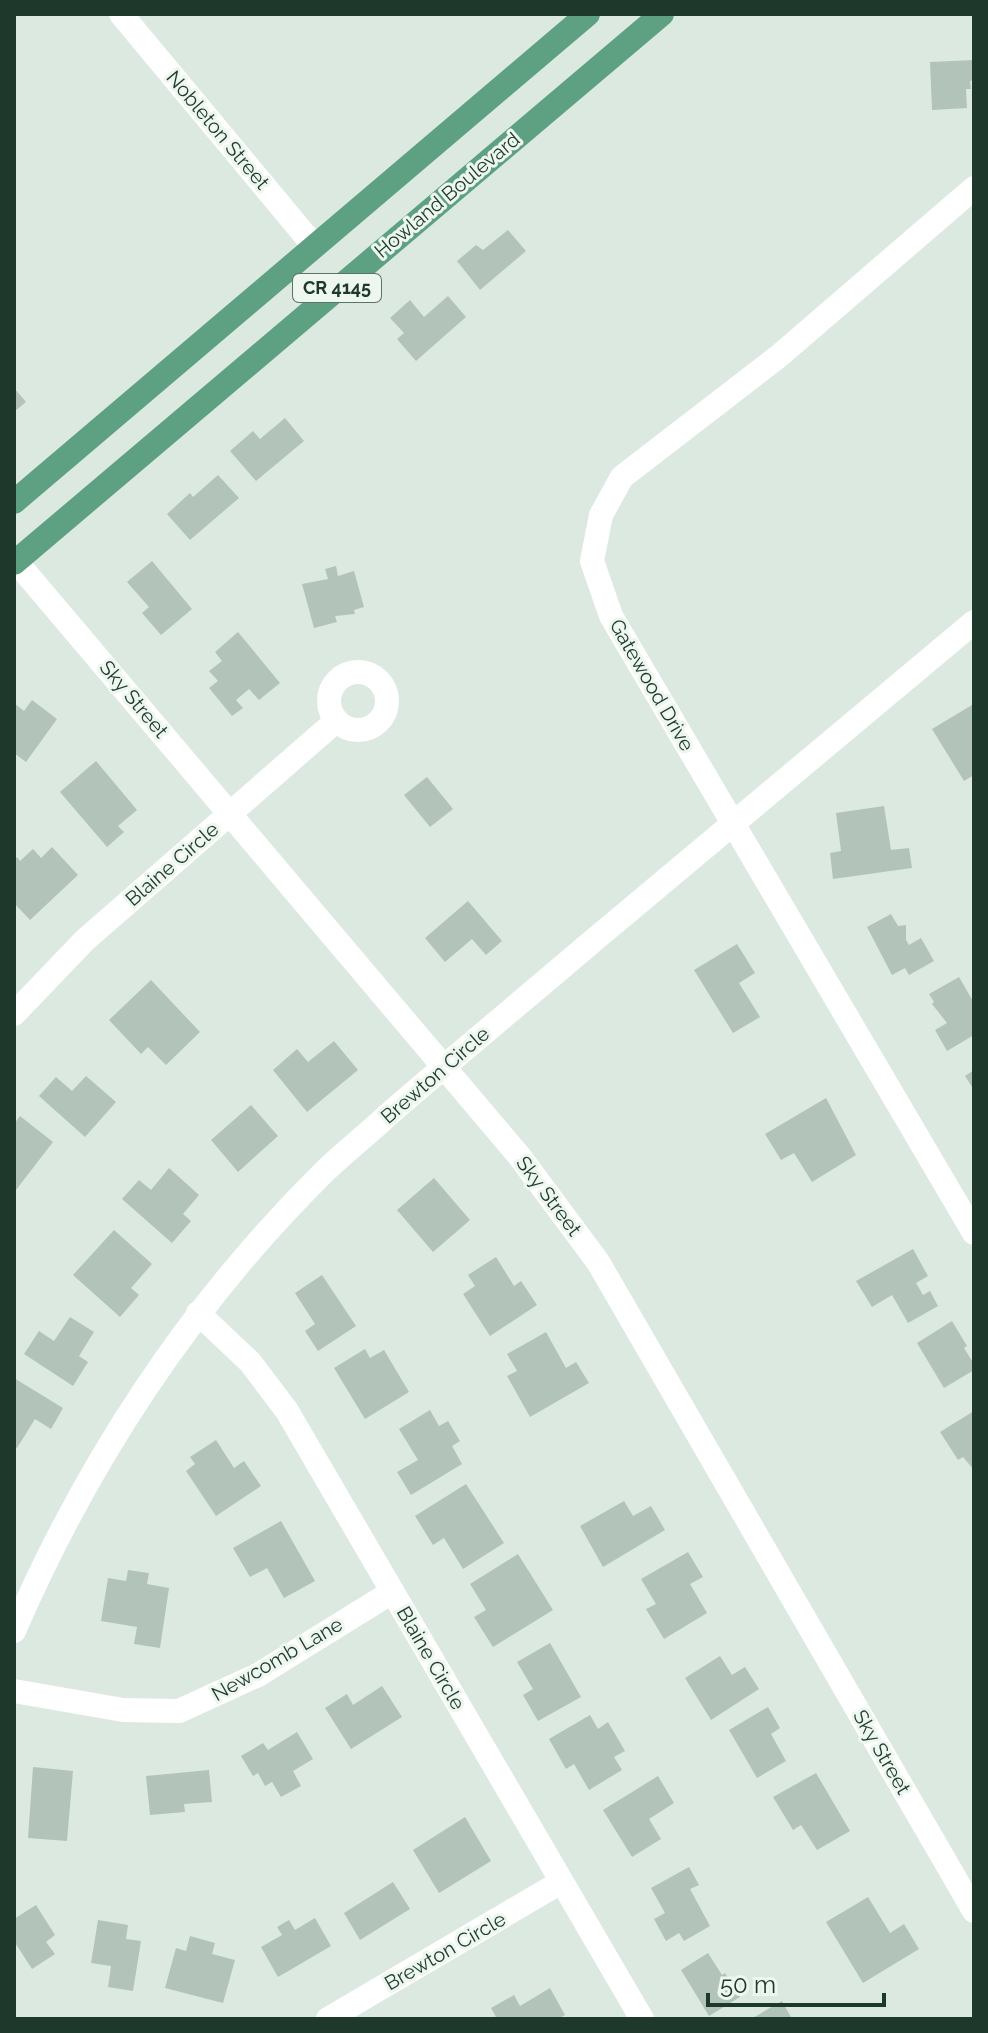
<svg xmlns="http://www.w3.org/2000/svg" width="988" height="2033" font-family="Raleway,sans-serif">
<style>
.building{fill:#b2c4b9}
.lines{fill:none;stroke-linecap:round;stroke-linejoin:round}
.minor{stroke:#fff;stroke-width:24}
.major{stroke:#5ea182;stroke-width:24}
.labels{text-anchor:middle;stroke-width:6;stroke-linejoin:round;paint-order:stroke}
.shield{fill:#edf6ef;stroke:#5c7266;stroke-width:2}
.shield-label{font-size:18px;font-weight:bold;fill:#1e392c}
.street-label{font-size:20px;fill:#1e392c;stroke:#edf6ef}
</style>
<rect width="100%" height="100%" fill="#dce9e1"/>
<!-- building -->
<g class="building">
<polygon points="974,60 974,80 970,81 971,89 966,89 967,108 932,110 930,62"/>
<polygon points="508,230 526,251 480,290 457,261 476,245 483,250"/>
<polygon points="448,296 466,317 416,361 397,339 404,333 390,318 410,300 424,317"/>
<polygon points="14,388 26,402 14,412"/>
<polygon points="285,418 304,441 256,481 230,451 253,431 260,439"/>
<polygon points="218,475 239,498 190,540 167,514 190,493 193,497"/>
<polygon points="152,561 192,609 161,635 142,613 149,607 127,582"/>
<polygon points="336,566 338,576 354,571 364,607 354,610 355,614 335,616 337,622 314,628 302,584 328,579 325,569"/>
<polygon points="238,632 280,683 259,700 249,689 236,700 243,708 232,716 209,688 218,681 209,671 222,661 215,652"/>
<polygon points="32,700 57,719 26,762 14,753 14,703 24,711"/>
<polygon points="972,705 974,775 964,781 932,729"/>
<polygon points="96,761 137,810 118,826 124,832 107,847 60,792"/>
<polygon points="427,777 453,809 430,827 404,795"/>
<polygon points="884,806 891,850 909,848 912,868 833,879 830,853 841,851 836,813"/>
<polygon points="52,847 78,875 30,920 14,903 14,860 17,857 20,861 33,849 41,858"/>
<polygon points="468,901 502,941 486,955 472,939 445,962 425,938"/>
<polygon points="891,914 898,926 906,925 906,940 909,945 921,938 934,961 909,975 905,968 892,975 867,927"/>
<polygon points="737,944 755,973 739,983 760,1017 733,1033 694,970"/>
<polygon points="959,977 974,1003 974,1035 947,1051 935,1030 947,1023 932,1004 934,1002 929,994"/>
<polygon points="151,980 200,1032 166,1065 148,1047 141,1054 109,1020"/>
<polygon points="334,1041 358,1070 307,1112 273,1070 297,1049 308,1062"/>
<polygon points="974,1070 974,1090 965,1076"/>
<polygon points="86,1076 116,1102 85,1137 39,1096 56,1077 72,1091"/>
<polygon points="826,1098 856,1155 812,1182 794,1153 781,1160 765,1134"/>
<polygon points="251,1105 278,1136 238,1172 211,1140"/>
<polygon points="20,1116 53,1142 16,1190 14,1124"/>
<polygon points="169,1168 199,1195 183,1214 191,1221 172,1243 122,1199 139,1180 151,1190"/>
<polygon points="434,1178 470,1220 433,1252 397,1210"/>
<polygon points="114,1230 152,1264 131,1288 139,1295 120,1317 73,1275"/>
<polygon points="913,1249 928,1276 916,1283 923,1295 930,1291 938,1306 908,1323 892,1295 872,1307 856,1281"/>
<polygon points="496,1257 514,1286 521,1281 537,1305 490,1336 463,1294 475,1286 468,1275"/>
<polygon points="322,1275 356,1326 318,1351 305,1331 315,1324 295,1293"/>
<polygon points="70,1317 94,1332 79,1356 88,1362 73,1386 24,1354 39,1331 54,1341"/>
<polygon points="952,1321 967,1346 964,1348 974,1364 974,1370 944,1388 917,1343"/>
<polygon points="546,1332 566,1368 576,1362 589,1383 530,1417 507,1376 517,1371 507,1354"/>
<polygon points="365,1349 370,1358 384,1350 409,1392 365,1419 334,1368"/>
<polygon points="14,1378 63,1408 51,1429 35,1419 17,1448 14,1446"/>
<polygon points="430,1410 439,1426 448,1421 460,1441 452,1446 462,1464 411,1495 397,1472 418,1460 399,1429"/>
<polygon points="974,1411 974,1470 963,1457 958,1460 940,1432"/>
<polygon points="216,1440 234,1468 244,1461 261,1486 216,1516 186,1471 195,1464 190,1457"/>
<polygon points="466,1484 504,1543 463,1569 444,1538 433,1545 415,1516"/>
<polygon points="624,1501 633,1516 651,1506 665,1530 603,1567 580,1526"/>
<polygon points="281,1521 315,1581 284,1598 267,1568 250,1577 233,1548"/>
<polygon points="688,1552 703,1577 690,1584 707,1613 664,1639 646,1609 656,1604 641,1579"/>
<polygon points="518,1554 553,1610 493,1647 474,1617 486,1610 470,1584"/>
<polygon points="128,1570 149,1573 147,1584 169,1588 160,1648 134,1644 137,1627 101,1621 108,1578 126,1581"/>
<polygon points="550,1643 581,1697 538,1721 523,1695 533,1689 517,1662"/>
<polygon points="720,1656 732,1675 745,1667 759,1689 711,1720 685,1678"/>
<polygon points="382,1686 402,1717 351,1749 325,1708 347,1694 353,1705"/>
<polygon points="768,1707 780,1728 771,1734 786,1761 757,1778 729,1730"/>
<polygon points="590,1715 598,1729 608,1722 625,1751 614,1757 622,1770 589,1790 574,1764 566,1769 549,1739"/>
<polygon points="297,1732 313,1759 293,1771 301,1786 281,1797 272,1782 265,1786 258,1773 253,1776 241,1756 263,1743 268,1750"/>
<polygon points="33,1767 73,1771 67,1841 28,1838"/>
<polygon points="209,1770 212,1802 184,1804 185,1812 150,1815 146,1776"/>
<polygon points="816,1773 850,1831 817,1850 801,1825 793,1830 773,1797"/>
<polygon points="658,1776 674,1803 649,1819 661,1839 632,1857 603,1810"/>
<polygon points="465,1817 491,1861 439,1893 413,1850"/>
<polygon points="689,1867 699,1885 690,1889 710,1926 684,1941 679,1933 666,1941 654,1919 665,1913 651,1888"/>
<polygon points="393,1882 410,1909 360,1940 344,1913"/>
<polygon points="868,1897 890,1933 904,1924 919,1949 863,1983 826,1922"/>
<polygon points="36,1905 55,1935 46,1942 55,1954 32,1969 14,1941 14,1919"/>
<polygon points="315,1918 331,1946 278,1977 261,1947 282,1935 277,1927 289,1920 295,1930"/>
<polygon points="98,1920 128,1925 126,1939 141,1941 133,1991 108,1987 111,1966 91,1963"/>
<polygon points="190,1936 215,1943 212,1954 235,1960 223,2003 165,1988 176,1948 186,1951"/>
<polygon points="708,1953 722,1975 725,1973 740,1997 709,2016 681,1970"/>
<polygon points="550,1988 565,2015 557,2019 497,2019 491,2008 514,1995 520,2006"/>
<polygon points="782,2001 792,2019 751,2019"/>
</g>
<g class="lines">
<!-- minor -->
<g class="minor">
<polyline points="121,14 314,246"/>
<polyline points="974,188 779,356 622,477 601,515 592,561 611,616 974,1233"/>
<polyline points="14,559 520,1157 598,1262 974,1911"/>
<circle cx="358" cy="701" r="29"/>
<polyline points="14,1014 85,940 336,721"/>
<polyline points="198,1313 250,1362 287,1411 642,2019"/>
<path d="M 14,1631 C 87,1462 190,1305 321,1175 C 342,1154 367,1135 389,1114 C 457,1055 526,998 594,940 C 721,834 848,728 974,622"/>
<polyline points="14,1691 123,1710 179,1711 258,1675 392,1592"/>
<polyline points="328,2019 561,1882"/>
</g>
<!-- major -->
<g class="major">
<polyline points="14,502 588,14"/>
<polyline points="14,563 662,14"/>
</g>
</g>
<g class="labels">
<!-- shield labels -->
<rect class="shield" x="293" y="274" width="88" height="28" rx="6"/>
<g class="shield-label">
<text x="337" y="294">CR 4145</text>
</g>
<!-- street labels -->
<g class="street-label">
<text transform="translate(218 130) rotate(50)" y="7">Nobleton Street</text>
<text transform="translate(447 195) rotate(-40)" y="7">Howland Boulevard</text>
<text transform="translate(652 685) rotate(60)" y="7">Gatewood Drive</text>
<text transform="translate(134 699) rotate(50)" y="7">Sky Street</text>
<text transform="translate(172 864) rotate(-41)" y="7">Blaine Circle</text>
<text transform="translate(435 1075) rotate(-41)" y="7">Brewton Circle</text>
<text transform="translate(549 1196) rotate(53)" y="7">Sky Street</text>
<text transform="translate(431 1658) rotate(60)" y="7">Blaine Circle</text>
<text transform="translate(277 1659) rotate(-30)" y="7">Newcomb Lane</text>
<text transform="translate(882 1752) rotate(60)" y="7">Sky Street</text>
<text transform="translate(445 1951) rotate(-30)" y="7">Brewton Circle</text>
</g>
</g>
<!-- border -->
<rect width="988" height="2033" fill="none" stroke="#1e392c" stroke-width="32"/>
<!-- scale -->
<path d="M708 1993v12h176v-12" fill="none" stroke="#1e392c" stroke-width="4"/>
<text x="720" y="1993" font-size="24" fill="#1e392c" stroke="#edf6ef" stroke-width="6" paint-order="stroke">50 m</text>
</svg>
